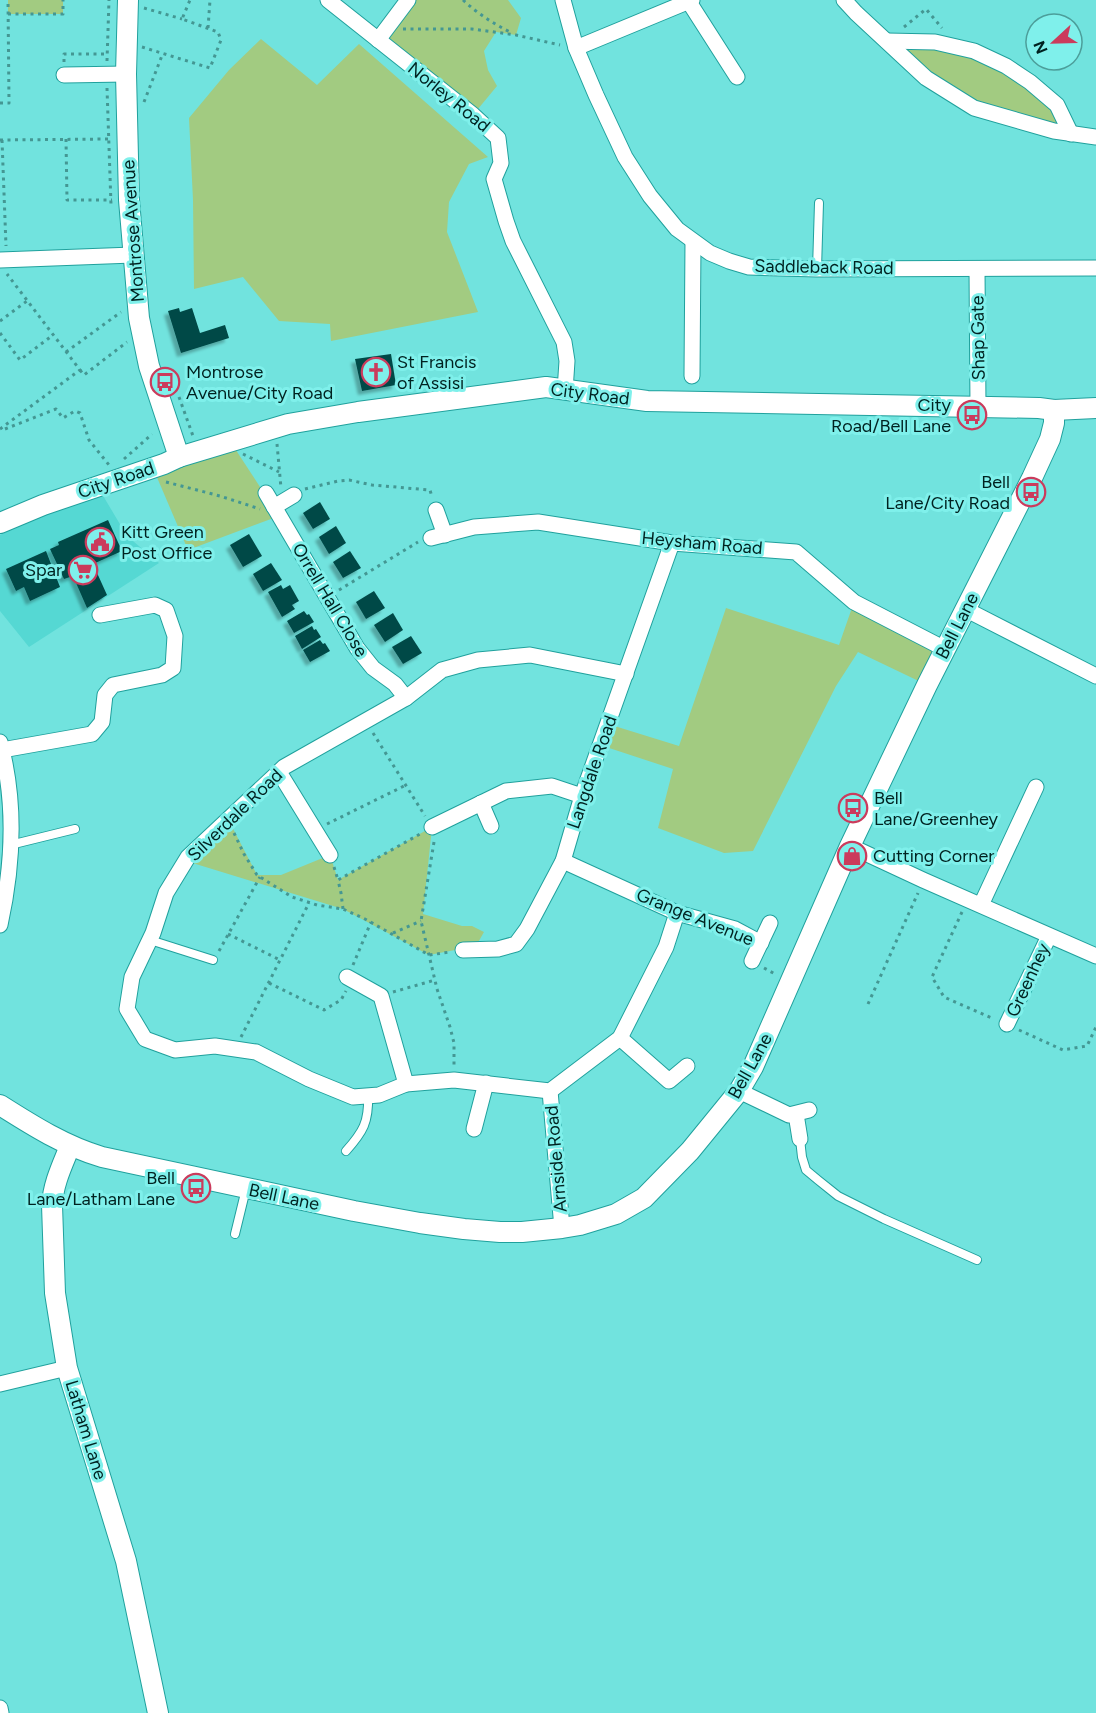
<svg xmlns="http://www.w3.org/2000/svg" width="1096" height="1713" font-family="Figtree,sans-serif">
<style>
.built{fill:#55d8d3}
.green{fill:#a2cb81}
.building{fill:#004846;filter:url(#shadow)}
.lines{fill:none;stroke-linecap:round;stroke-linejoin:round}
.service-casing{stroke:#20a19d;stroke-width:10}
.minor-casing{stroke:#20a19d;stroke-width:17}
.tertiary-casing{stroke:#20a19d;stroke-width:22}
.path{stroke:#449793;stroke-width:3;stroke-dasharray:3 4.5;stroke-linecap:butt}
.service{stroke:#fff;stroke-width:8}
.minor{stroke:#fff;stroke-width:15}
.tertiary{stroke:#fff;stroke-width:20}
.labels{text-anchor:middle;stroke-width:6;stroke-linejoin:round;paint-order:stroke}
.street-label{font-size:18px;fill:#002220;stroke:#7ff0eb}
.poi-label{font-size:18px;fill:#002220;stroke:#7ff0eb;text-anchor:start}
</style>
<defs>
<filter id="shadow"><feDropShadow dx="-4" dy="4" stdDeviation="1.5" flood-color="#0004"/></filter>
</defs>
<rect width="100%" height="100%" fill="#71e3de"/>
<!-- built -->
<polygon class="built" points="102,494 127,536 159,563 29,647 0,611 0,535 38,517"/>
<!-- green -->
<g class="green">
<rect x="8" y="0" width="55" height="14"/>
<polygon points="408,0 508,0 521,18 516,35 496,32 484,51 488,70 497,86 473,115 378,40"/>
<polygon points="261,39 317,85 359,44 488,157 469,164 449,202 447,232 478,312 331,341 330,324 279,321 243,277 194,289 193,200 189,118 229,70"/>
<polygon points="887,41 959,48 1011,70 1057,105 1071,134 991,113 931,81"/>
<polygon points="230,441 279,516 188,550 153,468"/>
<polygon points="854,602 945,649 927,685 858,652 836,686 753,851 724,853 658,828 673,769 600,745 608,724 679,746 726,608 839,645"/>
<polygon points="228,819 257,875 281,875 330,855 338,880 432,827 423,914 462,926 472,926 484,932 476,946 429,955 343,909 186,861"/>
</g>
<!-- building -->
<g class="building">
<polygon points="179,308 180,312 192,308 200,333 225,325 229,338 181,353 168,311"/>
<polygon points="391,354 396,385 362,391 355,359"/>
<polygon points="320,502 330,519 313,529 303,513"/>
<polygon points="108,520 122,551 93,564 107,595 87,608 73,576 64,579 50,549 59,545 58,542"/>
<polygon points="336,526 346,543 329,554 319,537"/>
<polygon points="249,534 262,556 243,567 230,545"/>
<polygon points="46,551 60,587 30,601 24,587 16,591 6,569"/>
<polygon points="350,551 361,568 343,578 333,562"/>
<polygon points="271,563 282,580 263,591 253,574"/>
<polygon points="281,585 283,589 290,585 299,601 292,605 295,609 282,617 268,592"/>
<polygon points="374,591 385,608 366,619 356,602"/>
<polygon points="304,611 307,615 309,614 314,622 294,633 287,621"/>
<polygon points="393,613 403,630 385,642 374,625"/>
<polygon points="312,626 314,630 316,629 321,637 302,649 295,636"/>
<polygon points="411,636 422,653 403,664 392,647"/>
<polygon points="320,640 323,644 325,643 330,651 310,662 303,650"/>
</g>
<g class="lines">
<!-- service casing -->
<g class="service-casing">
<g id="service">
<polyline points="817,269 819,203"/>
<polyline points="10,845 75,829"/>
<polyline points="150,940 213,960"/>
<polyline points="800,1139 802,1157 806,1170 818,1180 838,1196 884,1219 977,1260"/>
<path d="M 346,1151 C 363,1132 369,1122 368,1096"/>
<polyline points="235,1234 246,1189"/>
</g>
</g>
<!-- minor casing -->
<g class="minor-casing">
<g id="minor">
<polyline points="328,0 473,115 498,138 501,163 494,179 506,221 513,241 564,342 567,361 565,391"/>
<polyline points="563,0 576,48 596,95 625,157 650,196 677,229 710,253 729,261 749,267 817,269 1096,268"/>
<polyline points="844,0 856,13 926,78 974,108 1054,131 1096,137"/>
<polyline points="689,2 737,77"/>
<polyline points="378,40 408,0"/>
<polyline points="887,41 935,42 974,51 1006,66 1030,82 1057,105 1071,134"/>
<polyline points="576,48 692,0"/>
<polyline points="64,75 126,74"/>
<polyline points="0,260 133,255"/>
<polyline points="977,269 978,408"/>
<polyline points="692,376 693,242"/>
<polyline points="266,493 357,648 373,668 395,684 406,698"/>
<polyline points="274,507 294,495"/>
<polyline points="436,510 445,535"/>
<polyline points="431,538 474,527 538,522 672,543 796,552 854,602 945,649"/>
<polyline points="965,609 1096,676"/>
<polyline points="626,674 530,655 478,660 442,670 406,698 284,767 188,857 166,893 153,933 132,977 127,1009 145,1039 175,1050 215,1046 256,1052 309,1079 353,1097 379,1095 406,1084 454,1080 550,1091 620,1038 666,947 677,913"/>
<path d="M 0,742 C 16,801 13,866 0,925"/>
<polyline points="2,750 92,734 102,722 105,695 113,685 162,675 173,668 175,636 166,610 155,605 100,615"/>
<polyline points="279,772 330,855"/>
<polyline points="481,803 491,826"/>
<polyline points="432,827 506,791 552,786 582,796"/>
<polyline points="850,846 923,880 1096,956"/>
<polyline points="563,861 677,913 735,929 761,943"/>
<polyline points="981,905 1036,787"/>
<polyline points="463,950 498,949 516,944 527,929 563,861 582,796 672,543"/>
<polyline points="752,961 770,923"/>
<polyline points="347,977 381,996 406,1084"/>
<polyline points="1007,1024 1049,936"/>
<polyline points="620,1038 669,1081 687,1066"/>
<polyline points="550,1091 562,1228"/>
<polyline points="739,1091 789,1115 809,1110"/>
<polyline points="796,1114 800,1139"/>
<polyline points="474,1129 486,1083"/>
<polyline points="0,1384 67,1368"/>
<polyline points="0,1708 1,1713"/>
</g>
</g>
<!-- tertiary casing -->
<g class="tertiary-casing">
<g id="tertiary">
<polyline points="128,0 126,74 129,200 139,318 149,366 179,457"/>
<polyline points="0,523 43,505 164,464 179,457 288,424 358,412 546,387 647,401 1039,408 1054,410 1096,408"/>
<path d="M 0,1105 C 33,1126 65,1146 102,1157 L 354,1211 L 420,1223 L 464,1229 L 500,1232 L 522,1232 L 562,1228 L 580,1225 L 616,1214 L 644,1198 L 690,1151 L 739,1091 L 753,1067 L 850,846 L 927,685 L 1032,478 L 1050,439 L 1054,423 L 1054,410"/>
<path d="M 70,1146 C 62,1166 53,1184 52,1205 L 55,1293 L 67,1368 L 126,1561 L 158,1713"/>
</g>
</g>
<!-- path -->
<g class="path">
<path d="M 463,0 C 478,14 494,24 512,33"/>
<polyline points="144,8 182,19"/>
<polyline points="8,14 63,14 63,0"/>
<polyline points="904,27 926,9 942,28"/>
<polyline points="208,28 210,0"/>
<polyline points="403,29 472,29 516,35 560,45"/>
<polyline points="142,47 210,68 221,40 218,32 182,19 190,0"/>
<polyline points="107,61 109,0"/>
<polyline points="64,62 64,54 107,54"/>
<polyline points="107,88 111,205"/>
<polyline points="144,102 163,53"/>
<polyline points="0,103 9,103 8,0"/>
<polyline points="66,139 67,200 112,200"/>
<polyline points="0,140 109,139"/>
<polyline points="2,140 6,246"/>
<polyline points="0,321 27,301"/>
<polyline points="0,333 20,360 53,335"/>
<polyline points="66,352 121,312"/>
<polyline points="80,370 84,375 127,342"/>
<polyline points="179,397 193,436"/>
<polyline points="0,429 80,370 7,274"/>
<polyline points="5,429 56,409 63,418 75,411 80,413 89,440 109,465"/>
<polyline points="277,444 281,488"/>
<polyline points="243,454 279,472"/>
<polyline points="124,459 152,434"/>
<polyline points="166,482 220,496 260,509"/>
<polyline points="305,489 338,481 349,480 372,485 430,490 432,497"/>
<polyline points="339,590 418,542"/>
<polyline points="373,733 425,816"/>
<polyline points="327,824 406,785"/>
<polyline points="234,833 244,854 257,875 292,897 317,905 343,909 365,919 429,955 450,952"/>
<polyline points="434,842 421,921 437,989 450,1027 454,1043 454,1067"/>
<polyline points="334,867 338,880"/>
<polyline points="343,909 341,893 338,880 420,834"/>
<polyline points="962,912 932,977 944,997 994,1019"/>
<polyline points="393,933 421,921"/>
<polyline points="228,934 280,960"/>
<polyline points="219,951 260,877"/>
<polyline points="353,965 371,922"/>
<polyline points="764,968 777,975"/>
<polyline points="269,983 324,1010 341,1000 346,991"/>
<polyline points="393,992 435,980"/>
<polyline points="868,1004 918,893"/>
<polyline points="1019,1030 1063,1050 1087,1046 1096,1027"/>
<polyline points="241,1037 309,903"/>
</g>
<!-- service -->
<use href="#service" class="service"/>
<!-- minor -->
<use href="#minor" class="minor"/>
<!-- tertiary -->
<use href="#tertiary" class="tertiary"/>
</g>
<!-- icons -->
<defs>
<g id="church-ring" transform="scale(1.5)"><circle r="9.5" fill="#7ff0eb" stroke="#cb3b5c" stroke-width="1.5"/><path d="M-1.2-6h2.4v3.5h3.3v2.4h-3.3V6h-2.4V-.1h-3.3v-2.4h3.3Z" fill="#cb3b5c"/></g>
<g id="bus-ring" transform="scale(1.5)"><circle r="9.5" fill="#7ff0eb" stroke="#cb3b5c" stroke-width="1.5"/><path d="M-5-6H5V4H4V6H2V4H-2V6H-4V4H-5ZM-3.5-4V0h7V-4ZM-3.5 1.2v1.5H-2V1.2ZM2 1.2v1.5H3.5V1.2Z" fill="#cb3b5c"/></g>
<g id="civic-ring" transform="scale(1.5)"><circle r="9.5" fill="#7ff0eb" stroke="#cb3b5c" stroke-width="1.5"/><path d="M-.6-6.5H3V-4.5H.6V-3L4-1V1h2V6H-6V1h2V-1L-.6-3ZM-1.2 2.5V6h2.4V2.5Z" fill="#cb3b5c"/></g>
<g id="supermarket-ring" transform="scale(1.5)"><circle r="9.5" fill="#7ff0eb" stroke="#cb3b5c" stroke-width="1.5"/><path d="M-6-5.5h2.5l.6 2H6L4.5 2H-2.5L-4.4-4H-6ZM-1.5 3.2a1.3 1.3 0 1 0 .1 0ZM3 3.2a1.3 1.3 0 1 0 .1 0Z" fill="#cb3b5c"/></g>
<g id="shop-ring" transform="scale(1.5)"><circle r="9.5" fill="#7ff0eb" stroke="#cb3b5c" stroke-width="1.5"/><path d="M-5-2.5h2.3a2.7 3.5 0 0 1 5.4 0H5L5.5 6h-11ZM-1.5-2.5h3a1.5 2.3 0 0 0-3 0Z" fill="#cb3b5c"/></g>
</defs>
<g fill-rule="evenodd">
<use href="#church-ring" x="376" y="372"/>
<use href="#bus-ring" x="165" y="382"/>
<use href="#bus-ring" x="972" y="415"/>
<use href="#bus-ring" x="1031" y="492"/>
<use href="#civic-ring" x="100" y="542"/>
<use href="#supermarket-ring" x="83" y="570"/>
<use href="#bus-ring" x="853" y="808"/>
<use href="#shop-ring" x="852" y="856"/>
<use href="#bus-ring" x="196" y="1188"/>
</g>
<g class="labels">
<!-- street labels -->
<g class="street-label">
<text transform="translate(449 97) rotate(39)" y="6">Norley Road</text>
<text transform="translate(133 231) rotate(-94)" y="6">Montrose Avenue</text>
<text transform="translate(824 267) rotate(1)" y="6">Saddleback Road</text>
<text transform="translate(978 338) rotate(-91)" y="6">Shap Gate</text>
<text transform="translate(590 394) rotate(7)" y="6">City Road</text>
<text transform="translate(116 480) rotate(-19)" y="6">City Road</text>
<text transform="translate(702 543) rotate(5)" y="6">Heysham Road</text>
<text transform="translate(330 600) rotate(59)" y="6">Orrell Hall Close</text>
<text transform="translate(957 626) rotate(-63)" y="6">Bell Lane</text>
<text transform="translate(592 772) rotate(-71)" y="6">Langdale Road</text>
<text transform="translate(235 815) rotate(-44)" y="6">Silverdale Road</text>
<text transform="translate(695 917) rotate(22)" y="6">Grange Avenue</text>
<text transform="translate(1028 980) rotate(-65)" y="6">Greenhey</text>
<text transform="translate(750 1066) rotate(-61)" y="6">Bell Lane</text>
<text transform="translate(556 1159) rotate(-95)" y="6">Arnside Road</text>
<text transform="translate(284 1197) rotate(12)" y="6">Bell Lane</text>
<text transform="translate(86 1430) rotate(73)" y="6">Latham Lane</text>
</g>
<!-- poi labels -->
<g class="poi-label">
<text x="397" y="368">St Francis<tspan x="397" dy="21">of Assisi</tspan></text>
<text x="186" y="378">Montrose<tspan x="186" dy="21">Avenue/City Road</tspan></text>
<text x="951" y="411" text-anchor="end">City<tspan x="951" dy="21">Road/Bell Lane</tspan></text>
<text x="1010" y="488" text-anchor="end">Bell<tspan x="1010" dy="21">Lane/City Road</tspan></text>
<text x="121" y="538">Kitt Green<tspan x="121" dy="21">Post Office</tspan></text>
<text x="62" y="576" text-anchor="end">Spar</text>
<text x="874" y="804">Bell<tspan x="874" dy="21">Lane/Greenhey</tspan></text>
<text x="873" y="862">Cutting Corner</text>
<text x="175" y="1184" text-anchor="end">Bell<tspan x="175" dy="21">Lane/Latham Lane</tspan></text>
</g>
</g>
<!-- north arrow -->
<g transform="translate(1054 42) rotate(248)"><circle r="28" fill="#7ff0eb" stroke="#4c9e9a" stroke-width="1.5"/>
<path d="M0-4.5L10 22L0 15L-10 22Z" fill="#cb3b5c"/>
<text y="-9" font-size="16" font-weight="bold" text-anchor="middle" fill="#002220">N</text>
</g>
</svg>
